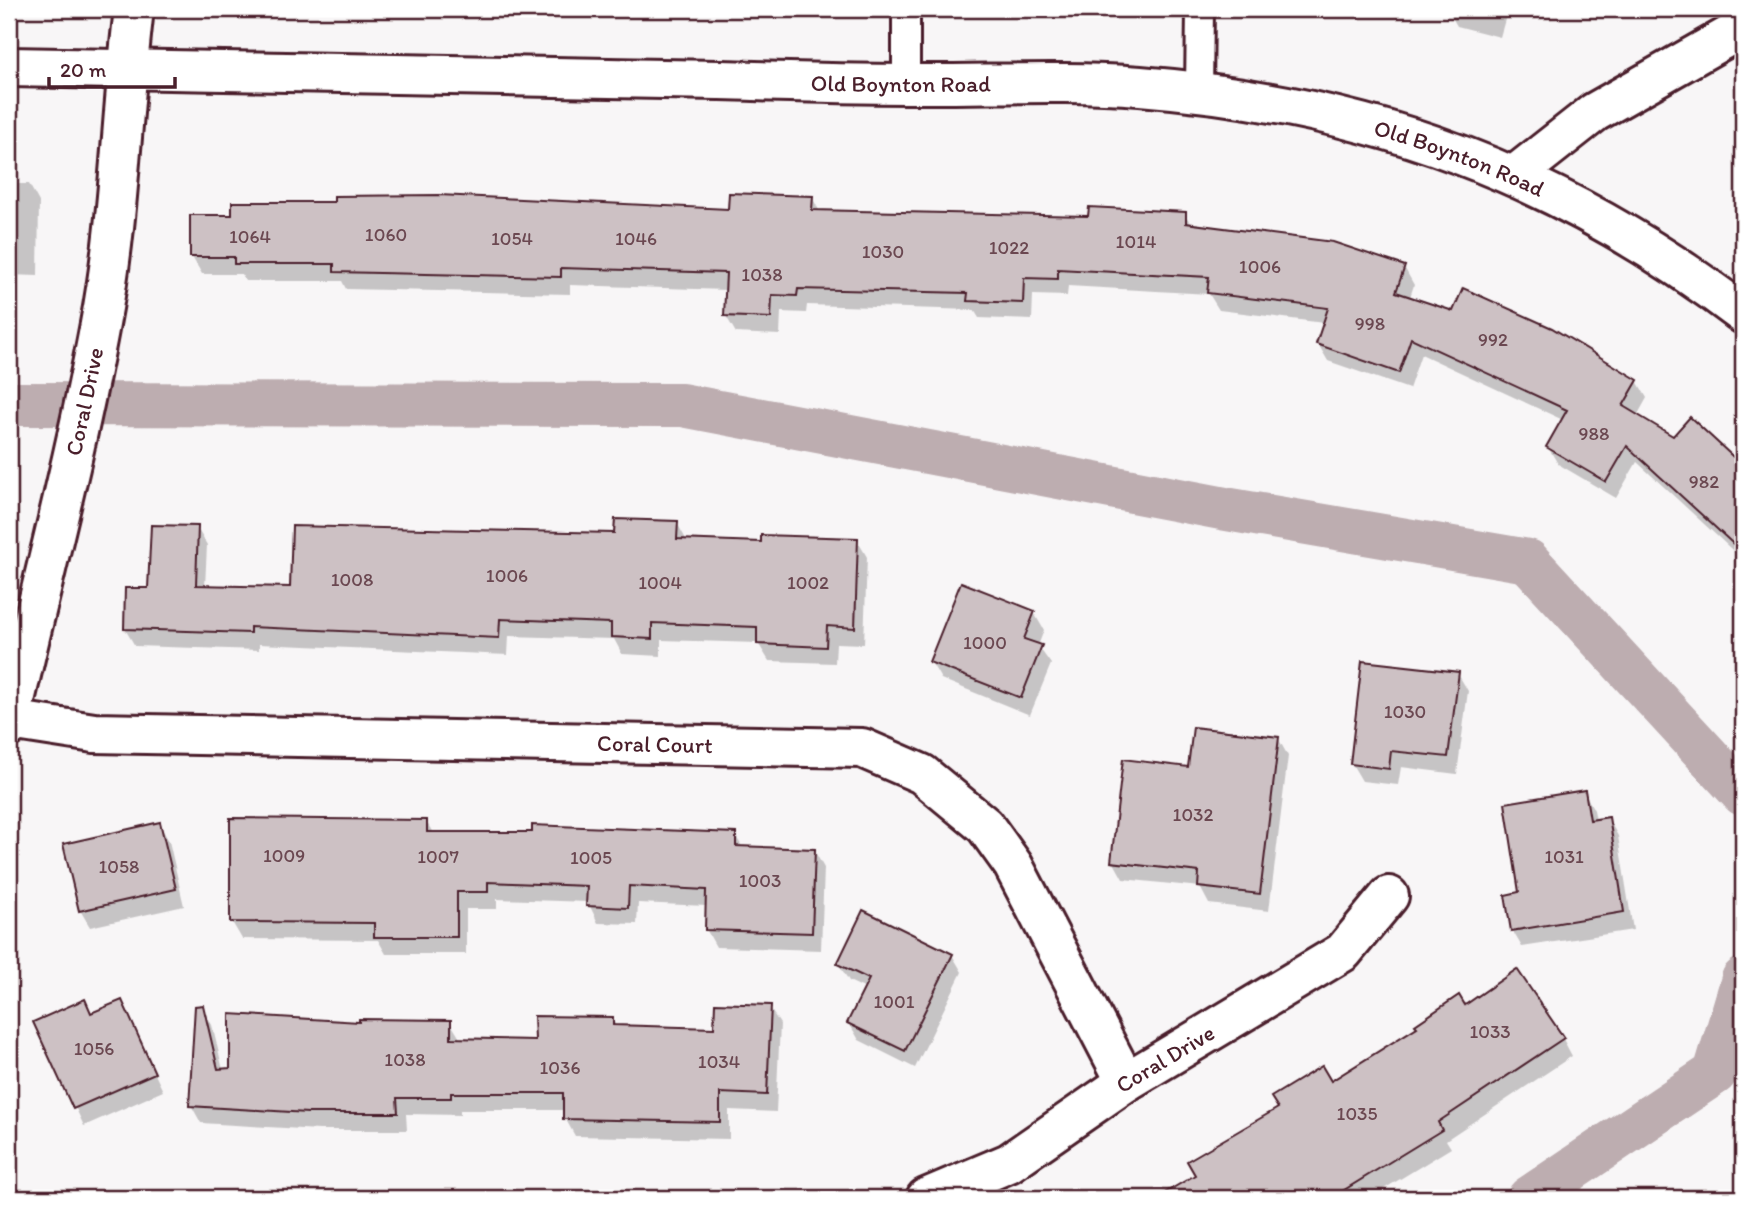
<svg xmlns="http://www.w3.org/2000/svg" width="1752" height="1207" font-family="Itim,sans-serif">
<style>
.shadow{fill:#0003;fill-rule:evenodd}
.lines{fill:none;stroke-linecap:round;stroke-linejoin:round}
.canal{stroke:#bdadb0;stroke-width:44}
.building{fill:#cdc1c4;stroke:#4a1f2b;stroke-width:2}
.lane-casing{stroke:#4a1f2b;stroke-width:32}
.street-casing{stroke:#4a1f2b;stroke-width:44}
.secondary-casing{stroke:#4a1f2b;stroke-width:44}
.lane{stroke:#fff;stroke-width:26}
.street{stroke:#fff;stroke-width:38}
.secondary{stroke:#fff;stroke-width:38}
.labels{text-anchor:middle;stroke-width:7;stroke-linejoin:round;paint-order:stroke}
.number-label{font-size:19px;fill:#6b4851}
.street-label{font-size:23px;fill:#4a1f2b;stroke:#fff}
</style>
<rect width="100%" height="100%" fill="#f8f6f7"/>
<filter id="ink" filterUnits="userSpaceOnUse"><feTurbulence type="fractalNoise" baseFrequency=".0143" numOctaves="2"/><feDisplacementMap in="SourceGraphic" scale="14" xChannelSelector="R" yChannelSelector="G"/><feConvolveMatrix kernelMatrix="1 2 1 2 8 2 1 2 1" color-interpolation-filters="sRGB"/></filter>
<g filter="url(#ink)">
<!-- shadow -->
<g class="shadow">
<polygon points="821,9 849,9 849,11 822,11"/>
<polygon points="1447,9 1508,9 1500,37 1457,26"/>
<polygon points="9,184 29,184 39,202 38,276 9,275"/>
<polygon points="812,197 820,212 1090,218 1185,214 1192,226 1404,267 1414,285 1410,297 1637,381 1647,398 1637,416 1674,438 1690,420 1743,469 1743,560 1637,462 1616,498 1558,464 1548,447 1563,420 1421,354 1409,389 1328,361 1318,344 1324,323 1219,310 1209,294 1068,286 1067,296 1033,295 1032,320 979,318 974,310 807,305 806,313 781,312 780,335 736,333 726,316 727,290 570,285 570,294 346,289 342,281 245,281 242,274 202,274 192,257 730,211"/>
<polygon points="677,523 687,541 763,544 857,540 867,557 864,644 836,643 835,663 769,661 758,643 661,640 661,656 622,654 614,639 509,636 508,655 259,644 259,650 135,646 125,629 150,590 197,528 207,545 205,587 291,589"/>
<polygon points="1034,613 1044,630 1038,646 1051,664 1030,715 941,679 931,662"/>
<polygon points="1458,674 1468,691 1457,774 1401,767 1398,785 1362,781 1352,764"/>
<path d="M 1278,738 L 1288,756 L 1269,911 L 1209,904 L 1200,887 L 1123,879 L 1113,861 L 1190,769 ZM 1122,861 L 1208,871 L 1208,874 L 1122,865 Z"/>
<polygon points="1584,792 1594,810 1596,820 1608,818 1618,836 1633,930 1522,947 1512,930"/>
<polygon points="426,821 433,833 735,835 743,848 814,850 824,868 821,950 716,947 706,929 707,906 638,903 637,924 598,923 588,902 497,899 497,909 466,909 466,954 386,954 378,940 242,939 232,922"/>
<polygon points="159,824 169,841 184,906 90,927 80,910"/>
<polygon points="952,955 962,972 915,1068 859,1040 849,1023 866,989 849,981 838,963"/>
<polygon points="84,1002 92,1015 121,1002 163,1091 84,1126 36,1023"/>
<polygon points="202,1007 212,1025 223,1070 361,1024 450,1022 461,1040 536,1042 612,1019 617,1027 716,1030 769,1007 780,1024 776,1112 729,1110 729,1139 575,1136 565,1118 565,1110 460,1110 460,1115 406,1114 407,1130 319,1130 201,1123 191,1105"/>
<polygon points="1464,1007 1563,1039 1572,1056 1446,1140 1451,1148 1369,1198 1335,1198 1329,1188 1311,1198 1160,1198 1330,1083"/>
</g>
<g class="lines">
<!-- canal -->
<g class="canal">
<polyline points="9,404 682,405 1226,509 1528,561 1743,794"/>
<polyline points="1529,1198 1715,1073 1743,979"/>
</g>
</g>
<!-- building -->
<g class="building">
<polygon points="729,193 813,196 812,210 1088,216 1089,207 1186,212 1186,223 1333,242 1405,266 1396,292 1453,311 1463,288 1552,328 1638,380 1623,406 1673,436 1690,417 1743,466 1743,553 1627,446 1606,482 1546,447 1567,410 1411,338 1399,373 1316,344 1328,308 1207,293 1209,277 1058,269 1058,279 1024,278 1023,303 967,301 968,293 798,289 797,296 772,295 771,318 724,316 726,273 561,268 561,277 334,272 334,264 234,264 234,257 190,257 190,215 232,215 232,202 334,202 334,196 439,195 728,209"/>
<polygon points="615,519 678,521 677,539 761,542 761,535 858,538 855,628 827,626 826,647 757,644 757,627 652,623 652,639 611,637 611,623 500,619 499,638 250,627 250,633 124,629 125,588 148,588 151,525 198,526 196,585 290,587 292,526 614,533"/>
<polygon points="961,582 1035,611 1024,639 1042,645 1021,698 929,662"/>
<polygon points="1362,661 1459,672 1448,757 1391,751 1389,769 1350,764"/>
<polygon points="1193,727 1279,737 1260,894 1198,887 1199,872 1111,862 1123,759 1188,767"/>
<polygon points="1585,790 1590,820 1609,817 1624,912 1511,931 1505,895 1519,892 1505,803"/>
<polygon points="230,818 427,820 427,832 532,832 532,825 736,833 736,846 815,849 812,933 705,930 706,890 629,886 628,908 586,906 587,886 488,882 488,892 457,892 457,937 374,937 374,923 230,922"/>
<polygon points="160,822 176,889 79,911 63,844"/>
<polygon points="863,910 953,954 905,1051 847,1023 869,979 837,964"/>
<polygon points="1517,969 1564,1038 1438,1122 1442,1130 1331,1198 1156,1198 1195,1175 1187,1161 1278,1108 1271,1097 1322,1066 1331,1081 1417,1027 1415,1025 1459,995 1465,1005"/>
<polygon points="85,999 91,1013 122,1000 155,1073 73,1109 33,1022"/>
<polygon points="715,1003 771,1005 767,1095 720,1093 720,1122 563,1119 563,1093 451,1093 451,1098 397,1098 398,1113 308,1113 189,1106 195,1006 203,1005 218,1069 230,1068 230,1014 359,1022 359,1019 451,1020 451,1038 535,1040 534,1016 613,1017 613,1025 714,1028"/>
</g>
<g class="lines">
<!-- lane casing -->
<g class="lane-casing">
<g id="lane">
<polyline points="906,9 906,84"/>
<polyline points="1199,91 1200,9"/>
</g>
</g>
<!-- street casing -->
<g class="street-casing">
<g id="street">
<polyline points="1515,175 1595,112 1743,28"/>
<path id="s1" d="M 10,720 L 94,733 L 862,748 L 922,774 L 985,826 L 1013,865 L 1126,1082"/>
<path id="s2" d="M 9,727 C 39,593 75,459 100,324 C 120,220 121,114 134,9"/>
<path id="s3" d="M 926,1198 L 1009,1163 L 1126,1082 L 1343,952 L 1389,896"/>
</g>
</g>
<!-- secondary casing -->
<g class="secondary-casing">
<g id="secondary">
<path id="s4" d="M 9,67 C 245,70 481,76 718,80 C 781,82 843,84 906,84 C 984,85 1062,80 1140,86 C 1369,104 1560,174 1743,314"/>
</g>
</g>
<!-- lane -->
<use href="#lane" class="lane"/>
<!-- street -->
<use href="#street" class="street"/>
<!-- secondary -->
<use href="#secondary" class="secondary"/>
</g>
</g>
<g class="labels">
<!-- number labels -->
<g class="number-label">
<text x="386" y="241">1060</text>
<text x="250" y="243">1064</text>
<text x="512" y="245">1054</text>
<text x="636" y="245">1046</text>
<text x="1136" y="248">1014</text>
<text x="1009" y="254">1022</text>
<text x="883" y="258">1030</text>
<text x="1260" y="273">1006</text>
<text x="762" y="281">1038</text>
<text x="1370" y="330">998</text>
<text x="1493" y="346">992</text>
<text x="1594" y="440">988</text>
<text x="1704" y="488">982</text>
<text x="507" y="582">1006</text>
<text x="352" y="586">1008</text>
<text x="660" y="589">1004</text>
<text x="808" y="589">1002</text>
<text x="985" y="649">1000</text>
<text x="1405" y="718">1030</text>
<text x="1193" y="821">1032</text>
<text x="284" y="862">1009</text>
<text x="438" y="863">1007</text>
<text x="1564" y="863">1031</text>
<text x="591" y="864">1005</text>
<text x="119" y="873">1058</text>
<text x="760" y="887">1003</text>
<text x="894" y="1008">1001</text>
<text x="1490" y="1038">1033</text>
<text x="94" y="1055">1056</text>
<text x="405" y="1066">1038</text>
<text x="719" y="1068">1034</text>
<text x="560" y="1074">1036</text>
<text x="1357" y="1120">1035</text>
</g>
<!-- street labels -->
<g class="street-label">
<text dy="8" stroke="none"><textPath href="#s4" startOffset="892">Old Boynton Road</textPath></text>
<text dy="8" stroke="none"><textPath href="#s4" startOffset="1460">Old Boynton Road</textPath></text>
<text dy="8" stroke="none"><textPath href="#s2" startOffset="334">Coral Drive</textPath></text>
<text dy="8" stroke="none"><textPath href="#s1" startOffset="646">Coral Court</textPath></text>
<text dy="8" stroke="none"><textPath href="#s3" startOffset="278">Coral Drive</textPath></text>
</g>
</g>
<!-- margin -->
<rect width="1752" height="1207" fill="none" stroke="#fff" stroke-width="35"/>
<rect x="18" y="18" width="1717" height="1172" fill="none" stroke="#4a1f2b" stroke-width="2.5" filter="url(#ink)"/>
<!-- scale -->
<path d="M49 77v10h126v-10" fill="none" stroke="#4a1f2b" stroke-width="3.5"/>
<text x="60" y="77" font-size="21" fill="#4a1f2b" stroke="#ffffff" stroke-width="5" paint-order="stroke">20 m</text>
</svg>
